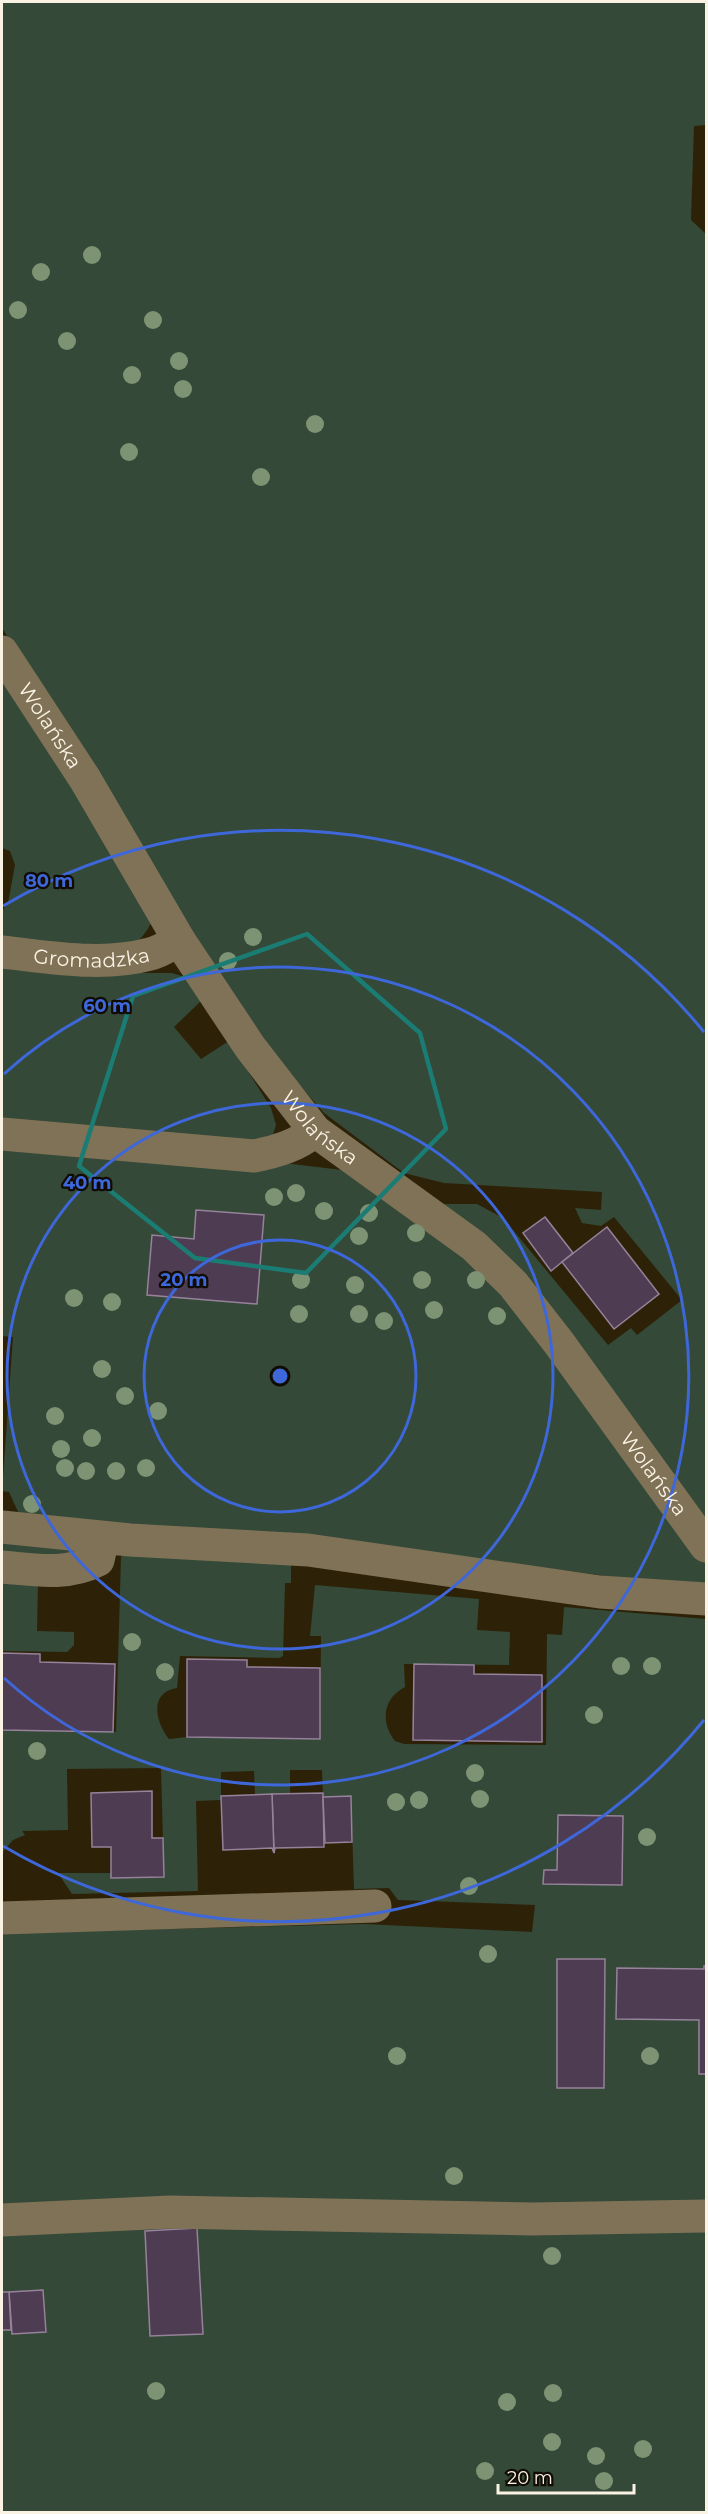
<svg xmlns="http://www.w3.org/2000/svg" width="708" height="2514" font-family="Montserrat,sans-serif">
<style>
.green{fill:#344938;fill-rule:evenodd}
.building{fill:#4e3c52;stroke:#96829a;stroke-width:1.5}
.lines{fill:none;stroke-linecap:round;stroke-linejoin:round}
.minor{stroke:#7f7257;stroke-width:33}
.tree{fill:#7e9373}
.marked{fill:none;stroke:#1b7c74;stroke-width:4.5;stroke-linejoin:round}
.ring{fill:none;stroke:#3e67da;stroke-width:3}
.labels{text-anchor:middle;stroke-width:4.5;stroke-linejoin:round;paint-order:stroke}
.street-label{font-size:20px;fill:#faf3e4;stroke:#110c03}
.centre{fill:#3e67da;stroke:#110c03;stroke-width:3}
.ring-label{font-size:18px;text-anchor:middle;font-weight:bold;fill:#3e67da;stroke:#110c03;stroke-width:4.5;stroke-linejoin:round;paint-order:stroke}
</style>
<rect width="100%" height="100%" fill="#2d2208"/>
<!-- green -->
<g class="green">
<polygon points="2,2 706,2 706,125 694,126 691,220 706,234 706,1527 441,1204 477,1204 503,1218 608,1345 631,1328 637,1335 682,1300 614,1217 601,1226 582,1223 575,1208 601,1210 602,1192 444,1183 404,1173 324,1113 290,1074 245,1014 2,628"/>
<path d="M 2,678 L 68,777 L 151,923 C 146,932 142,939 133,944 C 109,956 31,943 2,941 L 2,911 L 8,903 L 15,865 L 10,851 L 2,848 Z"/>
<polygon points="2,963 128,973 172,973 185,977 201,1001 174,1027 201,1059 229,1041 271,1108 276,1125 272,1138 258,1143 2,1125"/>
<polygon points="2,1142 284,1163 342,1170 475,1265 553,1354 645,1474 706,1563 706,1582 702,1586 684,1586 515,1564 20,1516 9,1492 2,1491 13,1337 2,1336"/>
<polygon points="2,1539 86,1546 75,1556 2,1554"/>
<path d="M 125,1553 L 291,1561 L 291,1583 L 285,1583 L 283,1656 L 279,1658 L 180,1656 L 177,1688 C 149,1692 155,1722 169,1739 L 187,1737 L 320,1739 L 321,1636 L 310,1636 L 315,1585 L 479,1599 L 477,1630 L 510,1632 L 509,1665 L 404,1664 L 405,1687 C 383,1698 380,1722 395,1741 L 404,1744 L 546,1745 L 547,1634 L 562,1635 L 564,1607 L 706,1619 L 706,1966 L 704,1969 L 617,1968 L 616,2018 L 699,2020 L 699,2074 L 706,2074 L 706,2512 L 2,2512 L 2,2330 L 11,2330 L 12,2334 L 46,2332 L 43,2290 L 2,2292 L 2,1933 L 364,1924 L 532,1932 L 535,1905 L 398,1900 L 389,1888 L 354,1889 L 351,1796 L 323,1797 L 322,1770 L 290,1770 L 290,1794 L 255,1795 L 254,1771 L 221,1772 L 221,1800 L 196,1801 L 198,1891 L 72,1894 L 58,1873 L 111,1873 L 112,1878 L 164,1877 L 161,1768 L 67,1769 L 68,1830 L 22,1831 L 25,1835 L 13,1840 L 2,1853 L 2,1730 L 116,1732 L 121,1557 ZM 197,2228 L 202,2334 L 150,2336 L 145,2231 Z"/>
<polygon points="2,1576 38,1582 37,1631 74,1632 74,1645 67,1652 2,1651"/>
</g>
<!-- building -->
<g class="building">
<polygon points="196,1210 264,1215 257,1304 147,1295 152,1235 194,1239"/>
<polygon points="545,1217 573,1253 551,1271 523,1233"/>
<polygon points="607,1227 659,1294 614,1329 562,1262"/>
<polygon points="2,1653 40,1654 40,1662 115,1664 113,1732 2,1730"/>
<polygon points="187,1659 247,1660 247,1667 320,1668 320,1739 187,1737"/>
<polygon points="414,1664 474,1665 474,1674 542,1675 542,1742 413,1740"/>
<polygon points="152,1791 152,1838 163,1838 164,1877 111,1878 111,1847 92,1847 91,1793"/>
<polygon points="323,1793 324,1847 275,1848 274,1853 272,1794"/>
<polygon points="272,1794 274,1853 272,1848 223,1850 221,1796"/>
<polygon points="351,1796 352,1842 325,1843 323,1797"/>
<polygon points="558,1815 623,1816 622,1885 543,1884 544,1870 557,1870"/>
<polygon points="557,1959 605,1959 604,2088 557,2088"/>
<polygon points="704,1966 706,1966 706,2074 699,2074 699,2020 616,2019 617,1968 704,1969"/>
<polygon points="197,2228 203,2334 150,2336 145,2231"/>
<polygon points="43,2290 46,2332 12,2334 9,2292"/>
<polygon points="2,2292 9,2292 11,2330 2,2330"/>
</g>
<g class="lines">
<!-- minor -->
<g class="minor">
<path id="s1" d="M 2,652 L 85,779 L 179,940 L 250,1047 L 315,1131 L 474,1246 L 513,1284 L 559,1343 L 706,1546"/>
<path id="s2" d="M 2,952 C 50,957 102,967 150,954 C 160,952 170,945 179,940"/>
<path d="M 2,1134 L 254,1156 C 278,1151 296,1146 315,1131"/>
<polyline points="2,1527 130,1540 308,1550 600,1592 706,1599"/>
<path d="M 2,1567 C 35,1570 67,1576 98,1560 L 103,1538"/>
<polyline points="2,1918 375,1906"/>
<polyline points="2,2220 170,2212 532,2219 706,2216"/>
</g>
</g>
<!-- trees -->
<g class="tree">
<circle cx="92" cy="255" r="9"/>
<circle cx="41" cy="272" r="9"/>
<circle cx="18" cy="310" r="9"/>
<circle cx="153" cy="320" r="9"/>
<circle cx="67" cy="341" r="9"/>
<circle cx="179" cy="361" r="9"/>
<circle cx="132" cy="375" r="9"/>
<circle cx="183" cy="389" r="9"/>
<circle cx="315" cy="424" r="9"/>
<circle cx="129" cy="452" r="9"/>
<circle cx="261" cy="477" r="9"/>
<circle cx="253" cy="937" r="9"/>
<circle cx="228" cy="961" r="9"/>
<circle cx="296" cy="1193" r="9"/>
<circle cx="274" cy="1197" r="9"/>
<circle cx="324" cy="1211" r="9"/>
<circle cx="369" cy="1213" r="9"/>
<circle cx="416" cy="1233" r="9"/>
<circle cx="359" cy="1236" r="9"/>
<circle cx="301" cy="1280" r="9"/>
<circle cx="422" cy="1280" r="9"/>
<circle cx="476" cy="1280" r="9"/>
<circle cx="355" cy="1285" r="9"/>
<circle cx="74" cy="1298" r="9"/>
<circle cx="112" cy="1302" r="9"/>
<circle cx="434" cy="1310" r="9"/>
<circle cx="299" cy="1314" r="9"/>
<circle cx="359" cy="1314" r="9"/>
<circle cx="497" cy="1316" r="9"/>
<circle cx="384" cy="1321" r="9"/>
<circle cx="102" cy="1369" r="9"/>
<circle cx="125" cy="1396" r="9"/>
<circle cx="158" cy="1411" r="9"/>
<circle cx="55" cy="1416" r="9"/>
<circle cx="92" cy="1438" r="9"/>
<circle cx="61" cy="1449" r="9"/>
<circle cx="65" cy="1468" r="9"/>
<circle cx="146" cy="1468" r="9"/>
<circle cx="86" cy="1471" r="9"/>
<circle cx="116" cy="1471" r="9"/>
<circle cx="32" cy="1504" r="9"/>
<circle cx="132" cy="1642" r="9"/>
<circle cx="621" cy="1666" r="9"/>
<circle cx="652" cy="1666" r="9"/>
<circle cx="165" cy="1672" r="9"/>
<circle cx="594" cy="1715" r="9"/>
<circle cx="37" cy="1751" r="9"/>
<circle cx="475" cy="1773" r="9"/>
<circle cx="480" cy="1799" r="9"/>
<circle cx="419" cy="1800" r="9"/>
<circle cx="396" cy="1802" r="9"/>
<circle cx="647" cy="1837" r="9"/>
<circle cx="469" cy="1886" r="9"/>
<circle cx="488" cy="1954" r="9"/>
<circle cx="397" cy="2056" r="9"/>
<circle cx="650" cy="2056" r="9"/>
<circle cx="454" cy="2176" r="9"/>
<circle cx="552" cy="2256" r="9"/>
<circle cx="156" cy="2391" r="9"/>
<circle cx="553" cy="2393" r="9"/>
<circle cx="507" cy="2402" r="9"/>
<circle cx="552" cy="2442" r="9"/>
<circle cx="643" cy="2449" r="9"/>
<circle cx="596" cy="2456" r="9"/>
<circle cx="485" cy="2471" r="9"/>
<circle cx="604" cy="2481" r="9"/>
</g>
<!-- marked area -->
<path class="marked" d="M 307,934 L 420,1033 L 446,1129 L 306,1273 L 195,1258 L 79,1166 L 133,996 Z"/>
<!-- distance rings -->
<g class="ring">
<circle cx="280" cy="1376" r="136"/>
<circle cx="280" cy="1376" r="273"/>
<path d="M4 1074A409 409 0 1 1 4 1678"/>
<path d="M704 1720A546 546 0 0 1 3 1846M3 906A546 546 0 0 1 704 1032"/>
</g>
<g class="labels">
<!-- street labels -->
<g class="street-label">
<text dy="7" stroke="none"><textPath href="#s1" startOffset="88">Wolańska</textPath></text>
<text dy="7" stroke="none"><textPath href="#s2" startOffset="90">Gromadzka</textPath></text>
<text dy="7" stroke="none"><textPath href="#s1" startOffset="574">Wolańska</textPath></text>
<text dy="7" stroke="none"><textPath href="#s1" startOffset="1060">Wolańska</textPath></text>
</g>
</g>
<circle cx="280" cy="1376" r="9" class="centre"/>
<g class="ring-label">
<text x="49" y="887">80 m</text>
<text x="107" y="1012">60 m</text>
<text x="87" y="1189">40 m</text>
<text x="184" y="1286">20 m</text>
</g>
<!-- border -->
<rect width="708" height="2514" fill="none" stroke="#faf3e4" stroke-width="6"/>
<!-- scale -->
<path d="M498 2484v9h136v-9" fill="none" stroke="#faf3e4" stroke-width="3"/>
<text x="507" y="2484" font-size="18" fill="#faf3e4" stroke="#110c03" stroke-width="4.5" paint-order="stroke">20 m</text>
</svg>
